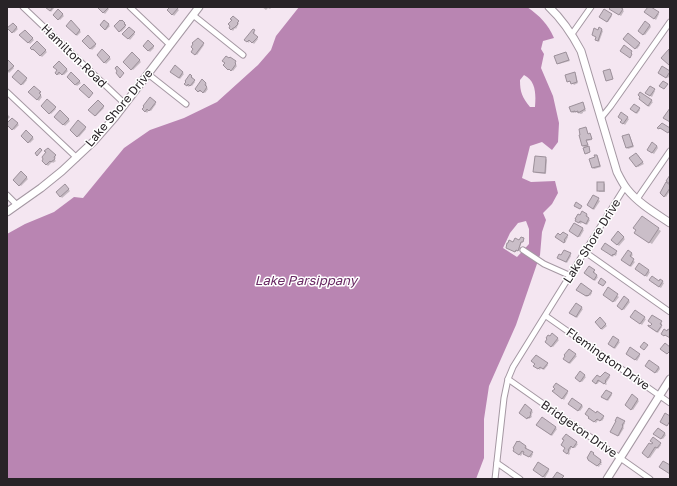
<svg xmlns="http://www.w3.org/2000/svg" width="677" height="486" font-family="'Golos Text',sans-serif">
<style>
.water{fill:#b985b2;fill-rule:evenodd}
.shadow{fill:#0003}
.building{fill:#cabec8;stroke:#9c909a}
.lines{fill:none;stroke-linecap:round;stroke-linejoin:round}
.street-casing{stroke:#a598a3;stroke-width:7}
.secondary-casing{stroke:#a598a3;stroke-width:9}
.street{stroke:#fff;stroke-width:5}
.secondary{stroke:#fff;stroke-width:7}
.labels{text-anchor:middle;stroke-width:3;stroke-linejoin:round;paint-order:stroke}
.street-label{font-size:12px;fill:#282327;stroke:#fff}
.water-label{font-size:13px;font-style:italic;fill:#6a2a64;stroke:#fff}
</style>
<rect width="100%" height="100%" fill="#f4e6f1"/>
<!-- water -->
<path class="water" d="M 299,7 L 527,7 C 540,16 548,24 554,38 L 543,41 L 541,49 L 544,54 L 541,68 L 553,96 L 559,123 L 558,142 L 552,150 L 542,142 L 530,146 L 522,178 L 531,182 L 555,181 L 558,193 L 552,204 L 543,213 L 546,220 L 542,232 L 540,255 L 516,325 L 489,386 L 484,419 L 484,458 L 476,479 L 7,479 L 7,234 L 25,224 L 54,212 L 74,197 L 83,198 L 124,148 L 150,130 L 184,118 L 217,102 L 258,65 L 271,50 L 276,36 ZM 524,75 C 536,81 536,94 535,107 L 530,107 C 522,97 520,92 520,80 ZM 526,221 L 529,229 L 529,244 L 517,257 L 503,248 L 510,233 L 518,223 Z"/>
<!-- shadow -->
<g class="shadow">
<polygon points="47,7 55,7 51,12"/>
<polygon points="98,7 107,7 109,9 105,14"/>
<polygon points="171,7 175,7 179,10 174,16 169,10"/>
<polygon points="262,7 272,7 270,9 268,8 266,10"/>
<polygon points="612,7 619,7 624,11 621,16 612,10"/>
<polygon points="649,7 659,14 656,20 647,13"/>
<polygon points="58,10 64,16 60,20 54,14"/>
<polygon points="611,15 612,16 608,22 601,18"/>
<polygon points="233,17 239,23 236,29 235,28 233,31 230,28"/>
<polygon points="104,21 110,26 106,30 101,25"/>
<polygon points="122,21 126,25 125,26 126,27 121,32 115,26"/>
<polygon points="71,22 81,32 77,36 67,26"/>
<polygon points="13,24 18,29 14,33 9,28"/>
<polygon points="650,25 651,27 645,35 640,32"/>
<polygon points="129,28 135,34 130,40 124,34"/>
<polygon points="253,30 255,32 254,34 258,39 254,44 250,40 249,43 246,40"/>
<polygon points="602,30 603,31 599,42 596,40"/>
<polygon points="25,31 34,40 30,44 21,35"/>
<polygon points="628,35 640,45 637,49 625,39"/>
<polygon points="88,37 96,46 92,50 84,41"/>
<polygon points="198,39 204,45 197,55 193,52"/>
<polygon points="148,41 154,48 150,52 144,46"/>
<polygon points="37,43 47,52 42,57 35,50 34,51 31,48"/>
<polygon points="102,51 111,59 106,64 98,55"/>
<polygon points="132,53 141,62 133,70 124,62"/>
<polygon points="566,53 570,61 559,64 558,63"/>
<polygon points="230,58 236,63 235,64 237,66 233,71 231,69 230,70 224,65"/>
<polygon points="7,61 14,68 9,73 7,71"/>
<polygon points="59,62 68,71 64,75 61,73 59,75 56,73 58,70"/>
<polygon points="175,67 184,74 180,79 172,73"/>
<polygon points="18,72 27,80 23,85 13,77"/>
<polygon points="670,72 670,75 668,78 661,74"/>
<polygon points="574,73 576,75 578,83 574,85 572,82 570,82 568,81"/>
<polygon points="71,74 81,83 77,86 68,77"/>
<polygon points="190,75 193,78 192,79 195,82 192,86 190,85 189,87 185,84"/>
<polygon points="202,81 207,85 206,87 208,89 205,93 202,91 200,92 196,89"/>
<polygon points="34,87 41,94 40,95 42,97 39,101 29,92"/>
<polygon points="650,87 655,91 652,97 647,94"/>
<polygon points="150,98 156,104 151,111 149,110 147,113 143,109"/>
<polygon points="47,100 56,109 51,114 42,106"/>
<polygon points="98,101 104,108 96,116 90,110"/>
<polygon points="642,101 651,101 653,102 649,107"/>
<polygon points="583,103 584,105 586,111 583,112 583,113 581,114 576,112 573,113 572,112"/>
<polygon points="639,109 640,110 637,114 633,111"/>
<polygon points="61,112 70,121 65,126 56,117"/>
<polygon points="7,114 10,117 7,120"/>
<polygon points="622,114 629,119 625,125 622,122 623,120"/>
<polygon points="12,119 19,125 14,130 8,124"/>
<polygon points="79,122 86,129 79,137 71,130"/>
<polygon points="586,128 587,130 588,135 590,134 591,136 592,140 587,141 588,146 587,146 589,148 590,152 587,154 584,147 583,146"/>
<polygon points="26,132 34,139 30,143 22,136"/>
<polygon points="629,135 630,136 634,147 628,149 627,148 624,137"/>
<polygon points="657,146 658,148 654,154 649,151"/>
<polygon points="48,149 56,157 54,159 56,161 53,163 52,162 48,166 43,161"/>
<polygon points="638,155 644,164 638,167 637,166"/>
<polygon points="596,156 598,157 601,167 594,169 593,168 590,160 596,158"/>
<polygon points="546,158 547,160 546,174 536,173 534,171"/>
<polygon points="21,172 28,179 21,186 14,180"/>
<polygon points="604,183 605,184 605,192 599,192 598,190"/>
<polygon points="65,186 70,191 62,198 57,192"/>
<polygon points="670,186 670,191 666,197 662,194"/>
<polygon points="593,196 600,201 594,210 588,205"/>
<polygon points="587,215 588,216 587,218 590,220 587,225 582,222 581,224 578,222"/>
<polygon points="642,218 661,231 652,244 638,235"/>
<polygon points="575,224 584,230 580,237 572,232"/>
<polygon points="618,233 625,239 619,246 612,240"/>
<polygon points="567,236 568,237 565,243 558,238"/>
<polygon points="523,239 520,247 521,247 519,251 517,250 516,252 507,248"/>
<polygon points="604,250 616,252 617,253 616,256 614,255 613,257"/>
<polygon points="631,253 633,255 630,258 635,262 631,267 623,261"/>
<polygon points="570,254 571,256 567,263 560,259"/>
<polygon points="639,265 650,272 647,277 638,270"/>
<polygon points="594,271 595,272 594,274 598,277 595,281 586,275"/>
<polygon points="660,281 664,283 661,288 651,282 659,282"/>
<polygon points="608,289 619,297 615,302 605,296"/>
<polygon points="579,291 591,292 592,293 590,296 589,295 587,297"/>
<polygon points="625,297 630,302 624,310 620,307"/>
<polygon points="576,304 583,309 577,318 571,314"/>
<polygon points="633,318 644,318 646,319 642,325"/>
<polygon points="600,319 607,326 602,330 596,322"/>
<polygon points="661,322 662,324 661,326 662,327 658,333 652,329 653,325"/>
<polygon points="552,335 559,340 553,347 547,343 550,337"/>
<polygon points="618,341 620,342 615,349 610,345"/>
<polygon points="639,354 640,356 637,361 629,355"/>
<polygon points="575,355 577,356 570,364 565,360"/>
<polygon points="536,364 547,364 548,365 544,370 541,368 540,370 536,367"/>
<polygon points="647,367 659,367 660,369 657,373"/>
<polygon points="580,373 586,377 582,382 577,379"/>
<polygon points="609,376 610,377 606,383 607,384 606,385 600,381 597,384 594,382 600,378"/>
<polygon points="556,389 567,392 568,393 564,400 554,391"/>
<polygon points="611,394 612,395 608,401 604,398"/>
<polygon points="633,396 639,401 633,410 627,406"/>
<polygon points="525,405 533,412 531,415 532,416 531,418 530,418 529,419 521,414"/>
<polygon points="571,405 582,405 583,407 580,411"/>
<polygon points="603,417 604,418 602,421 599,419 596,423 590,419"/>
<polygon points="542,418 557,429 552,436 539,427"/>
<polygon points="624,422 625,423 623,427 624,428 619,436 613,433"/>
<polygon points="658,429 666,435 663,439 656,435"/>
<polygon points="576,443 578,444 575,448 572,447 569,452 570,453 569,455 565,452 566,448"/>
<polygon points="660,444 661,445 658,449 657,448 650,458 643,453"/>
<polygon points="525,446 527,448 526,449 533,454 531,458 523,452 521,456 515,452"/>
<polygon points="591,453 602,462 601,464 602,464 601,465 600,465 599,467 590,461"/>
<polygon points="548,470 549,471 545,478 535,471"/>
</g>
<!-- building -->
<g class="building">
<polygon points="45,7 53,7 50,11"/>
<polygon points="97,7 109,7 103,13"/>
<polygon points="170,7 177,7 178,8 172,15 167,10"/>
<polygon points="611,7 620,7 623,9 619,15 609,9"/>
<polygon points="648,7 651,7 659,12 654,19 644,12"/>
<polygon points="58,9 63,14 58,20 53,15"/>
<polygon points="604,9 612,14 607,22 599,17"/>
<polygon points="233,16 239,21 237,23 238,24 234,28 233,28 231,30 229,28 230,26 228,24 232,20 230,19"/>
<polygon points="71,20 80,30 76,35 66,26"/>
<polygon points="104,20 109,24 105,30 100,25"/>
<polygon points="120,20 121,21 122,20 125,23 124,24 126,25 119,32 114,26"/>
<polygon points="645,21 650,25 643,35 638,31"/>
<polygon points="13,23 17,27 12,33 7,28"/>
<polygon points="129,27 135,32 128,39 122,34"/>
<polygon points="599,27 602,29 598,41 595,40 596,37 592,35 594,28 598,30"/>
<polygon points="253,29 255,30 253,33 258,37 252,43 249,40 247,42 244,40"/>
<polygon points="25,30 33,38 28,43 19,35"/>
<polygon points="628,33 640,43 635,49 623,39"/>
<polygon points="88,35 96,44 90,49 82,41"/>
<polygon points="198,38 204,43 195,55 191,52 193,49 191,47 193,44 192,43"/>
<polygon points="148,40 154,46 148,51 143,46"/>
<polygon points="37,41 46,50 40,56 33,49 32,50 30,48"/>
<polygon points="624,45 632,51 631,53 632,54 630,58 620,51"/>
<polygon points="102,49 110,57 104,63 97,55"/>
<polygon points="669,49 670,63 669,65 661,58"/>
<polygon points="132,52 140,60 131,70 123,62"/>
<polygon points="566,52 569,60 557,64 554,56"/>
<polygon points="226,56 229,58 230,57 236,61 235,63 236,64 231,71 229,69 228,70 223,65 225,63 222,61"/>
<polygon points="7,59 14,66 7,72"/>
<polygon points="59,61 67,69 62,75 59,72 57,75 55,73 57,70 53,67"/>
<polygon points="175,65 183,72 179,78 170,72"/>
<polygon points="117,66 124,73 120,78 116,73 117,71 115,68"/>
<polygon points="662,66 670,71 670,74 669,73 666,78 658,73"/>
<polygon points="610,69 613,79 606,81 603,71"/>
<polygon points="18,70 27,78 21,85 12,77"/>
<polygon points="71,72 80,81 75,85 67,77"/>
<polygon points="575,72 577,82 571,84 570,81 567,82 565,75"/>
<polygon points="190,74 192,76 191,77 195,80 190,86 188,84 187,86 184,84 186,82 185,81"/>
<polygon points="202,79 206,83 205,85 207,87 203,93 200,90 198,92 195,89"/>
<polygon points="663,81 668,84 664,89 659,86"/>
<polygon points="84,84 93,93 89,98 79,89"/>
<polygon points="34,86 41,92 39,93 41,95 37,100 28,92"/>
<polygon points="650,86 655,89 650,96 645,93"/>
<polygon points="640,92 652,100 648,106 639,99 640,97 638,95"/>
<polygon points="150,97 156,102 149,111 147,109 145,112 142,109 144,107 143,106"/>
<polygon points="47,99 56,107 49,114 41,106"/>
<polygon points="98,100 104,106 95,116 88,110"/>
<polygon points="583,102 585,109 578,113 578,111 575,112 575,111 571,112 569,107"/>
<polygon points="634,104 640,108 636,113 630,109"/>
<polygon points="670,108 670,122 663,118"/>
<polygon points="60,110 69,119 63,125 54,117"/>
<polygon points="621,112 628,117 623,124 620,122 622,120 618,117"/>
<polygon points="12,118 18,123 12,130 7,125 7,123"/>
<polygon points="78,120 86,127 77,137 70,130"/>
<polygon points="662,123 670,128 670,130 668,133 660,128 659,129 657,128"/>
<polygon points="586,127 588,134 590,133 592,139 586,140 588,145 582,146 579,135 580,135 579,129"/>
<polygon points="26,130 33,137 28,143 21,136"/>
<polygon points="629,134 633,146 626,148 622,136"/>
<polygon points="652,142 657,146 652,153 647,150"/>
<polygon points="589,146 590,152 585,154 583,148"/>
<polygon points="40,148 42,150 37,156 35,153"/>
<polygon points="48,148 56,155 54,157 55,159 51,162 50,161 46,165 42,161 43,159 42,157 46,152 44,151"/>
<polygon points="636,153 643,162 636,167 629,158"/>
<polygon points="594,155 597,155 600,166 592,168 589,159 595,157"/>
<polygon points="535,156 546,157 545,173 533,172"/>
<polygon points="21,171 27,177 19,186 13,180"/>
<polygon points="670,175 670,184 666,181"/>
<rect x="597" y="182" width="7" height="9"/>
<polygon points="666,182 670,185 670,188 664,197 660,193"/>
<polygon points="65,184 69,189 60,197 56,192"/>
<polygon points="593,195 599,198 593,209 587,205"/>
<polygon points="576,202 582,206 580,209 574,206"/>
<polygon points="582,211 587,214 586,216 589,218 586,224 580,221 579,223 575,221 576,219 575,219 578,214 580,215"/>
<polygon points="642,216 659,228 649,243 634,233 636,230 633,228"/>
<polygon points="574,223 583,228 578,237 569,231"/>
<polygon points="618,231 624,237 617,245 611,240"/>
<polygon points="563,232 568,235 564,240 565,241 564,243 555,237 558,233 560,235"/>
<polygon points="521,237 524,238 523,242 521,242 518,251 516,250 515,252 506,248 507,243 508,243 509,240 513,242 515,238 519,240"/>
<polygon points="605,243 617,251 614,255 613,254 612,256 601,249"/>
<polygon points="564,250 571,253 566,262 557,258 559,254 561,255"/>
<polygon points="628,250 632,253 630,256 634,259 630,266 621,260"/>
<polygon points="639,263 649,270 645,276 635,269"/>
<polygon points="589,266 595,270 593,272 597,275 594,280 584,273"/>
<polygon points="652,276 659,281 660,279 663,281 659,287 649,280"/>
<polygon points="601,278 606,282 603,286 598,283"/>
<polygon points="581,283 592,291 588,296 587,295 586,296 576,290"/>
<polygon points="608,287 618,294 613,302 603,295"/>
<polygon points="624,296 629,300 622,310 617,306"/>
<polygon points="576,303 582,307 576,317 569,313"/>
<polygon points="635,310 645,317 640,324 630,317"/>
<polygon points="652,315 662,321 660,324 662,325 657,332 648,326 648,325 650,326 652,324 648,321"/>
<polygon points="600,317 606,324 601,329 595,322"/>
<polygon points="664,329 667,331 668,329 670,330 670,338 665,335 664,336 661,334"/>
<polygon points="552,333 558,338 551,347 545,342 547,339 546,338 548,335 550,336"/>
<polygon points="613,336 619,340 614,348 608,344"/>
<polygon points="644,342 648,345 644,350 640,347"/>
<polygon points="665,343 670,347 670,351 667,354 660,349"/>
<polygon points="630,347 640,354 635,360 626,354"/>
<polygon points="569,349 576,354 569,363 563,359 565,356 564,355"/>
<polygon points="536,355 548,363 543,369 540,367 538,369 533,366 535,364 531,361"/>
<polygon points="649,360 659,367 655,373 645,366"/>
<polygon points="580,371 585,375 580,382 575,378"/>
<polygon points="605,372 610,375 605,381 606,382 604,384 598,380 596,384 592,381 597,375 600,377"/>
<polygon points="556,383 568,391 562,399 552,391 555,389 553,387"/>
<polygon points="606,390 612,393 607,400 601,397"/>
<polygon points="632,394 638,399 631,410 625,405"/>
<polygon points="572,398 582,405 578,411 568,404"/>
<polygon points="525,404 532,410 530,413 531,414 529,418 528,417 527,419 519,413"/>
<polygon points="589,408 596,413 597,411 604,416 600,421 597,419 594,422 588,418 589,417 585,414"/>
<polygon points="665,413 670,416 670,421 667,426 660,422"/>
<polygon points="542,417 556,427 551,435 536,425"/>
<polygon points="617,417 625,421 622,425 623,426 618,436 610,432 616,421 615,421"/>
<polygon points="658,428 665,433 661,439 653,434"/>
<polygon points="566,434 577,442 573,448 571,446 568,450 569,451 567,454 563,451 565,448 561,445 564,440 562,439"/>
<polygon points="653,437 661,443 657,448 655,447 648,458 642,453 649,443 651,444 653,443 650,441"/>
<polygon points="517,441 518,442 519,441 526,446 525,448 533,452 529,457 523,454 524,452 522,451 519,455 513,451 514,449 513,448"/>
<polygon points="591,451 594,453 593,454 601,460 600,462 601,462 597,466 588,460 588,459 587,458"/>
<polygon points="663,461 670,465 670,474 659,467"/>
<polygon points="538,462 549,469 543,477 533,470"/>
<polygon points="557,472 564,476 561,479 552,479"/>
</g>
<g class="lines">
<!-- street casing -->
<g class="street-casing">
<g id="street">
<polyline points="23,7 125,104"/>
<polyline points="130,7 170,45"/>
<polyline points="193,15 243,55"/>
<polyline points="572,34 591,7"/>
<polyline points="148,74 186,104"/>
<polyline points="7,92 77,158"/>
<polyline points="601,118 610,107 670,22"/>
<polyline points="7,195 17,205"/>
<polyline points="637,199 670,151"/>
<polyline points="523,250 544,264 571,276"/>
<polyline points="585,252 670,312"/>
<polyline points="546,316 670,403"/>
<polyline points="508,379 650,479"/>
<polyline points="497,463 520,479"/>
<polyline points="495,479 504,398 508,379 513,367 625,187"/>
</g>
</g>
<!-- secondary casing -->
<g class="secondary-casing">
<g id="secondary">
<path d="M 549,7 C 563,20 572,34 581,51 L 617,172 C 620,178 623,184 627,189 C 638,203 655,213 670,223"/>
<polyline points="7,212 41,188 62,171 94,141 115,117 199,7"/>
<polyline points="607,479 670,379"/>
</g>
</g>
<!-- street -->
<use href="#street" class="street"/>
<!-- secondary -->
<use href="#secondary" class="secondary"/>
</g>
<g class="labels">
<!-- street labels -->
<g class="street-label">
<text transform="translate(74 56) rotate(44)" y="4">Hamilton Road</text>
<text transform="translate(119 108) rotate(-50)" y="4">Lake Shore Drive</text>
<text transform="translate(592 241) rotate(-58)" y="4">Lake Shore Drive</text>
<text transform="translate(608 359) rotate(35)" y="4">Flemington Drive</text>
<text transform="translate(579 429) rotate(35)" y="4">Bridgeton Drive</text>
</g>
<!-- water labels -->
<g class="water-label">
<text x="306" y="285">Lake Parsippany</text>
</g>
</g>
<!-- border -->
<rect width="677" height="486" fill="none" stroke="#282327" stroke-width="16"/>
</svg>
